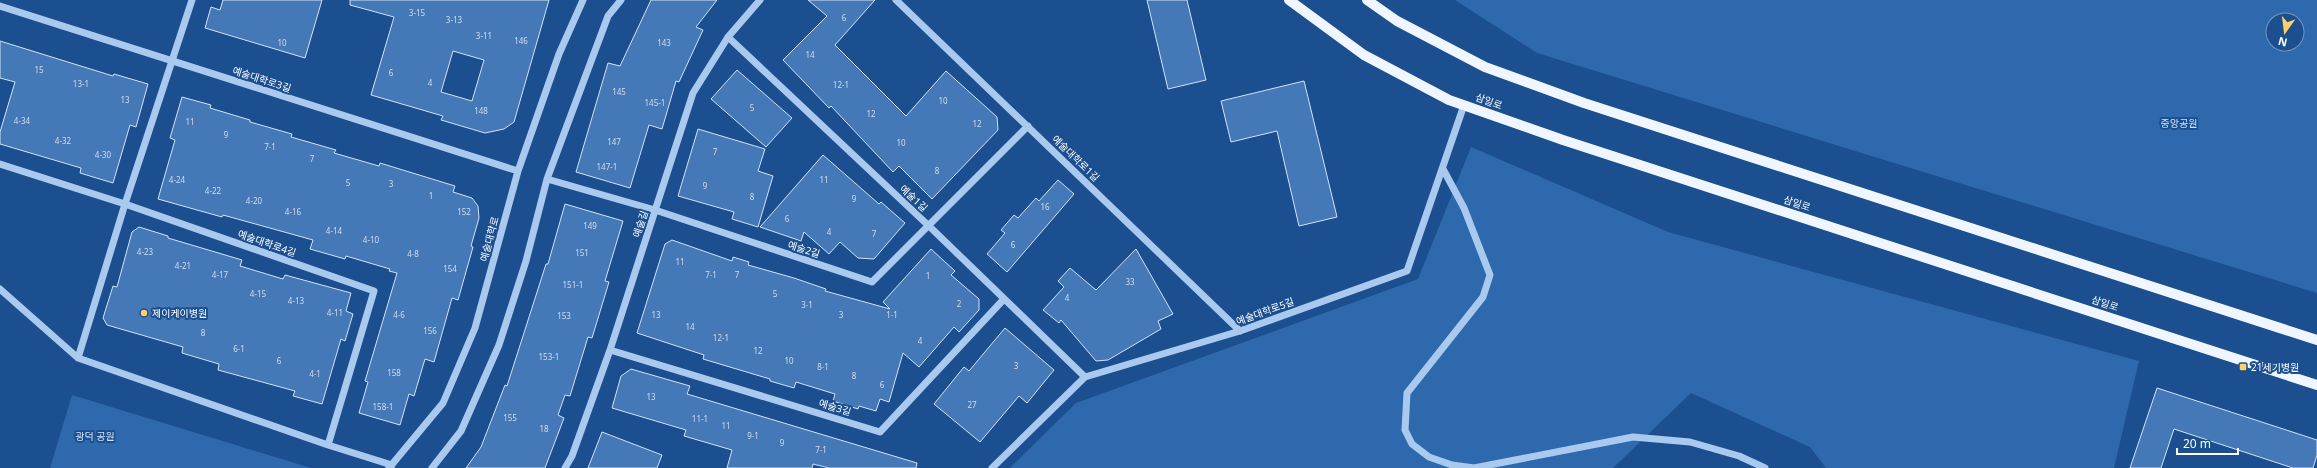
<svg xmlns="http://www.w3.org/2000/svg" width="2317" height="468" viewBox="0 0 2317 468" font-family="'Noto Sans','Noto Sans KR',sans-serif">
<rect width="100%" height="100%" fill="#1b4f8f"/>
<path fill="#2e69ad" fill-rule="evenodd" d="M1455,0H2317V293L1537,53ZM2273,20H2297V44H2273Z
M1471,147L1668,232L2139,361L2114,468H1826L1810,447L1691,393L1613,468H1010L1076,403L1418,279Z
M72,395L311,468H50Z"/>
<path fill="#4478b7" stroke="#cfe3fa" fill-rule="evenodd" d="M223,0H322L305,58L205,28L211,7L220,10Z
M350,0H549L514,122L504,129L485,133L441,120L443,116L371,95L394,17L350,5ZM453,51L484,60L472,101L441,92Z
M651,0H717L696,27L703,30L679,82L676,81L662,129L649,125L630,188L576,172L608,63L620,66Z
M808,0H875L835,45L906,116L946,71L997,117L998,130L932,199L899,166L893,172L831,106L829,108L783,60L827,16Z
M1147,0H1187L1206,80L1168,89Z
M0,41L113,76L114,74L148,84L136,127L130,125L113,183L80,173L81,168L0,144V132L15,82L0,78Z
M737,70L792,118L766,147L711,99Z
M1304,81L1337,217L1299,226L1277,131L1231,142L1221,101Z
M182,97L211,105L210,108L250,120V122L292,134L291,137L336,150L334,153L379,166L380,163L455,186L453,192L472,198L478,206L479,218L471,246L473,247L458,300L452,298L434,362L425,359L414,396L409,394L400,425L359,413L368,382L365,381L397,273L389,271L390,269L346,256L345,259L310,249L313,240L223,215L222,217L158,199L175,140L170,138Z
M698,129L765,149L758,171L773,176L758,227L732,219L734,212L678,196Z
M823,155L879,204L881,202L905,223L874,259L858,258L840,242L829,254L804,232L801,241L760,227Z
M1058,180L1074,194L1007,272L987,254L1005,233L1001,230L1014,215L1018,218L1036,198L1039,201Z
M565,204L623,221L605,281L609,282L592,338L588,337L570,396L565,395L558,415L564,418L545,468H466L481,447L505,385L507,386L546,264H548Z
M139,227L168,236V238L242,260L240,266L283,279L285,275L351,293L346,311L353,314L345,341L341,339L322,404L293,396L295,391L218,370L219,364L182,353L183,347L107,325L103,318L113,286L117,287L132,232Z
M672,240L732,261L733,257L749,262L748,265L794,278L826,289L825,291L890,309L883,302L931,249L955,271L951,275L979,299V310L959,332L954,327L919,367L903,353L889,402L880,399L876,411L859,406L858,409L833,401L835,394L796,382L794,388L770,381V379L703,359L704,355L637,333L665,244Z
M1136,249L1173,314L1158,321L1161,329L1108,360L1096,361L1061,320L1059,323L1043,310L1064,287L1058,281L1070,268L1096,290Z
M1005,328L1054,370L1027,403L1019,396L980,442L934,404L964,367L969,371Z
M631,369L690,386L687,394L917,463L916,468H829L813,464L812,468H727L732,450L684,436L686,430L612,408L621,376Z
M2157,388L2317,440V455L2313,468H2293L2174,429L2161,468H2130Z
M602,432L662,455L657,468H588Z"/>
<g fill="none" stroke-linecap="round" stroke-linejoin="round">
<path stroke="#a9c9ee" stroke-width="7" d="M896,0L1240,331
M0,6L518,171
M728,37L930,227L1085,377
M0,164L125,204L374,291L328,445
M1443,169L1464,208L1490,275L1483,297L1407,393L1405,430L1412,444L1429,457L1452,465L1474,468L1633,437L1690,442L1739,456L1765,468
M547,179L655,210L872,282L1028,126
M0,289L78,358L328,445L392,465
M610,350L880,432L1004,299
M78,358L125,204L192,0
M389,468L443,403L475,328L518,171L559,54L583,0
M432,468L461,431L499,345L526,261L547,179L608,16L621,0
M565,468L572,456L610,350L693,93L728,37L760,0
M992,468L1085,377L1240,331L1407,271L1464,105"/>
<path stroke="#f0f6ff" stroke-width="10" d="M1289,0L1364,55L1449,100L1563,140L2317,385
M1367,0L1397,21L1485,67L1584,103L2317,340"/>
</g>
<g fill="#ffd166" stroke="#1b4f8f" stroke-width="1.5">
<circle cx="144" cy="313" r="4"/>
<rect x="2239" y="363" width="8" height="8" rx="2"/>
</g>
<g text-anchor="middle" stroke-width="4" stroke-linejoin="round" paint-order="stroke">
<g font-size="8" fill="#d0dded">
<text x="417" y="16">3-15</text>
<text x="844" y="21">6</text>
<text x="454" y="23">3-13</text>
<text x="484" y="39">3-11</text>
<text x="521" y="44">146</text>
<text x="282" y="46">10</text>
<text x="664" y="46">143</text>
<text x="810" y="58">14</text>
<text x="39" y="73">15</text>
<text x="391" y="76">6</text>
<text x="430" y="86">4</text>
<text x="81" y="87">13-1</text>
<text x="841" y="88">12-1</text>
<text x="619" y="95">145</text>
<text x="125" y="103">13</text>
<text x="943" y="104">10</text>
<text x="655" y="106">145-1</text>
<text x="752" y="111">5</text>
<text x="481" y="114">148</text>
<text x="871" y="117">12</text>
<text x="22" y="124">4-34</text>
<text x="190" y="125">11</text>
<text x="977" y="127">12</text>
<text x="226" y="138">9</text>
<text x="63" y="144">4-32</text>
<text x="614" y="145">147</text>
<text x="901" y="146">10</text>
<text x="270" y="150">7-1</text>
<text x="715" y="155">7</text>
<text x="103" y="158">4-30</text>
<text x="312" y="162">7</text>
<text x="607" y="170">147-1</text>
<text x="937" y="174">8</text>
<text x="177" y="183">4-24</text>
<text x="824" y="183">11</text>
<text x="348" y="186">5</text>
<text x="391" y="187">3</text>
<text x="705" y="189">9</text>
<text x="213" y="194">4-22</text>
<text x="431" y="199">1</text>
<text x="752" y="200">8</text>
<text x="854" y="202">9</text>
<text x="254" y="204">4-20</text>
<text x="1045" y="210">16</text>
<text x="293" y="215">4-16</text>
<text x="464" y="215">152</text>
<text x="787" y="222">6</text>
<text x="590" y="229">149</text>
<text x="334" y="234">4-14</text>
<text x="829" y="235">4</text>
<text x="874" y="237">7</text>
<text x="371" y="243">4-10</text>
<text x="1013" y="248">6</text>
<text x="145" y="255">4-23</text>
<text x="582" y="256">151</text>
<text x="413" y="257">4-8</text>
<text x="680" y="265">11</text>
<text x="183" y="269">4-21</text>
<text x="450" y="272">154</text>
<text x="220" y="278">4-17</text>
<text x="711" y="278">7-1</text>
<text x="737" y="278">7</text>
<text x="928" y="279">1</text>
<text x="1130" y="285">33</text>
<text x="573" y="288">151-1</text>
<text x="258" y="297">4-15</text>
<text x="775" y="297">5</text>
<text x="1067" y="301">4</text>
<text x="296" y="304">4-13</text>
<text x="959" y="307">2</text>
<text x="807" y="308">3-1</text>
<text x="335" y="316">4-11</text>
<text x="399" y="318">4-6</text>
<text x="656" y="318">13</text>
<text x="841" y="318">3</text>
<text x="892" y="318">1-1</text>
<text x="564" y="319">153</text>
<text x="690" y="330">14</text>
<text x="430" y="334">156</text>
<text x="203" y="336">8</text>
<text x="721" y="341">12-1</text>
<text x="920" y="344">4</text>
<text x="239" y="352">6-1</text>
<text x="758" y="354">12</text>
<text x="549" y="360">153-1</text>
<text x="279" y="364">6</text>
<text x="789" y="364">10</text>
<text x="1016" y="369">3</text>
<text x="823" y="370">8-1</text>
<text x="394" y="376">158</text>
<text x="315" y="377">4-1</text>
<text x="854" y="379">8</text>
<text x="882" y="388">6</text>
<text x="651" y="400">13</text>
<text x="972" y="408">27</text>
<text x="383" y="410">158-1</text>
<text x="510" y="421">155</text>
<text x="700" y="422">11-1</text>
<text x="726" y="429">11</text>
<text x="544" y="432">18</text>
<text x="753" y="439">9-1</text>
<text x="782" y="446">9</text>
<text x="821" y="453">7-1</text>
</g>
<g font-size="10" fill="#fff" stroke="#1b4f8f">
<text transform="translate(262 79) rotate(18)" y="4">예술대학로3길</text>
<text transform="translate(1489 101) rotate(20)" y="4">삼일로</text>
<text transform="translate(1076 158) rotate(44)" y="4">예술대학로1길</text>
<text transform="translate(914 198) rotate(43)" y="4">예술1길</text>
<text transform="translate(1797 203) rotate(18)" y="4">삼일로</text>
<text transform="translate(640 224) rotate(-72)" y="4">예술길</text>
<text transform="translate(489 239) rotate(-75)" y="4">예술대학로</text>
<text transform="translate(267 243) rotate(19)" y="4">예술대학로4길</text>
<text transform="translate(804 249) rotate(18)" y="4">예술2길</text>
<text transform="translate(2105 303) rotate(18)" y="4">삼일로</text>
<text transform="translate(1265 311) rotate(-20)" y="4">예술대학로5길</text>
<text transform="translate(835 407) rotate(17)" y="4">예술3길</text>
</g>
<g font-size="10" fill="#cfe3fa" stroke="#1b4f8f">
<text x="2179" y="127">중앙공원</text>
<text x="95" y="440">광덕 공원</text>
</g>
<g font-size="10" fill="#fff" stroke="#1b4f8f" text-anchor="start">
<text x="152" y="317">제이케이병원</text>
<text x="2251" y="371">21세기병원</text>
</g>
</g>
<g transform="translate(2285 32) rotate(194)"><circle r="19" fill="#1b4f8f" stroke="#7695bc"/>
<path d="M0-3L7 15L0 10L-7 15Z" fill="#ffd166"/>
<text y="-6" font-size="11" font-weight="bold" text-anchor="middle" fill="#ffffff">N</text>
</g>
<path d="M2177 448v6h61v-6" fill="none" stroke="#ffffff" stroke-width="2"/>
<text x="2183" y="448" font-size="12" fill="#ffffff" stroke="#1b4f8f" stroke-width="3" paint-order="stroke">20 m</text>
</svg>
